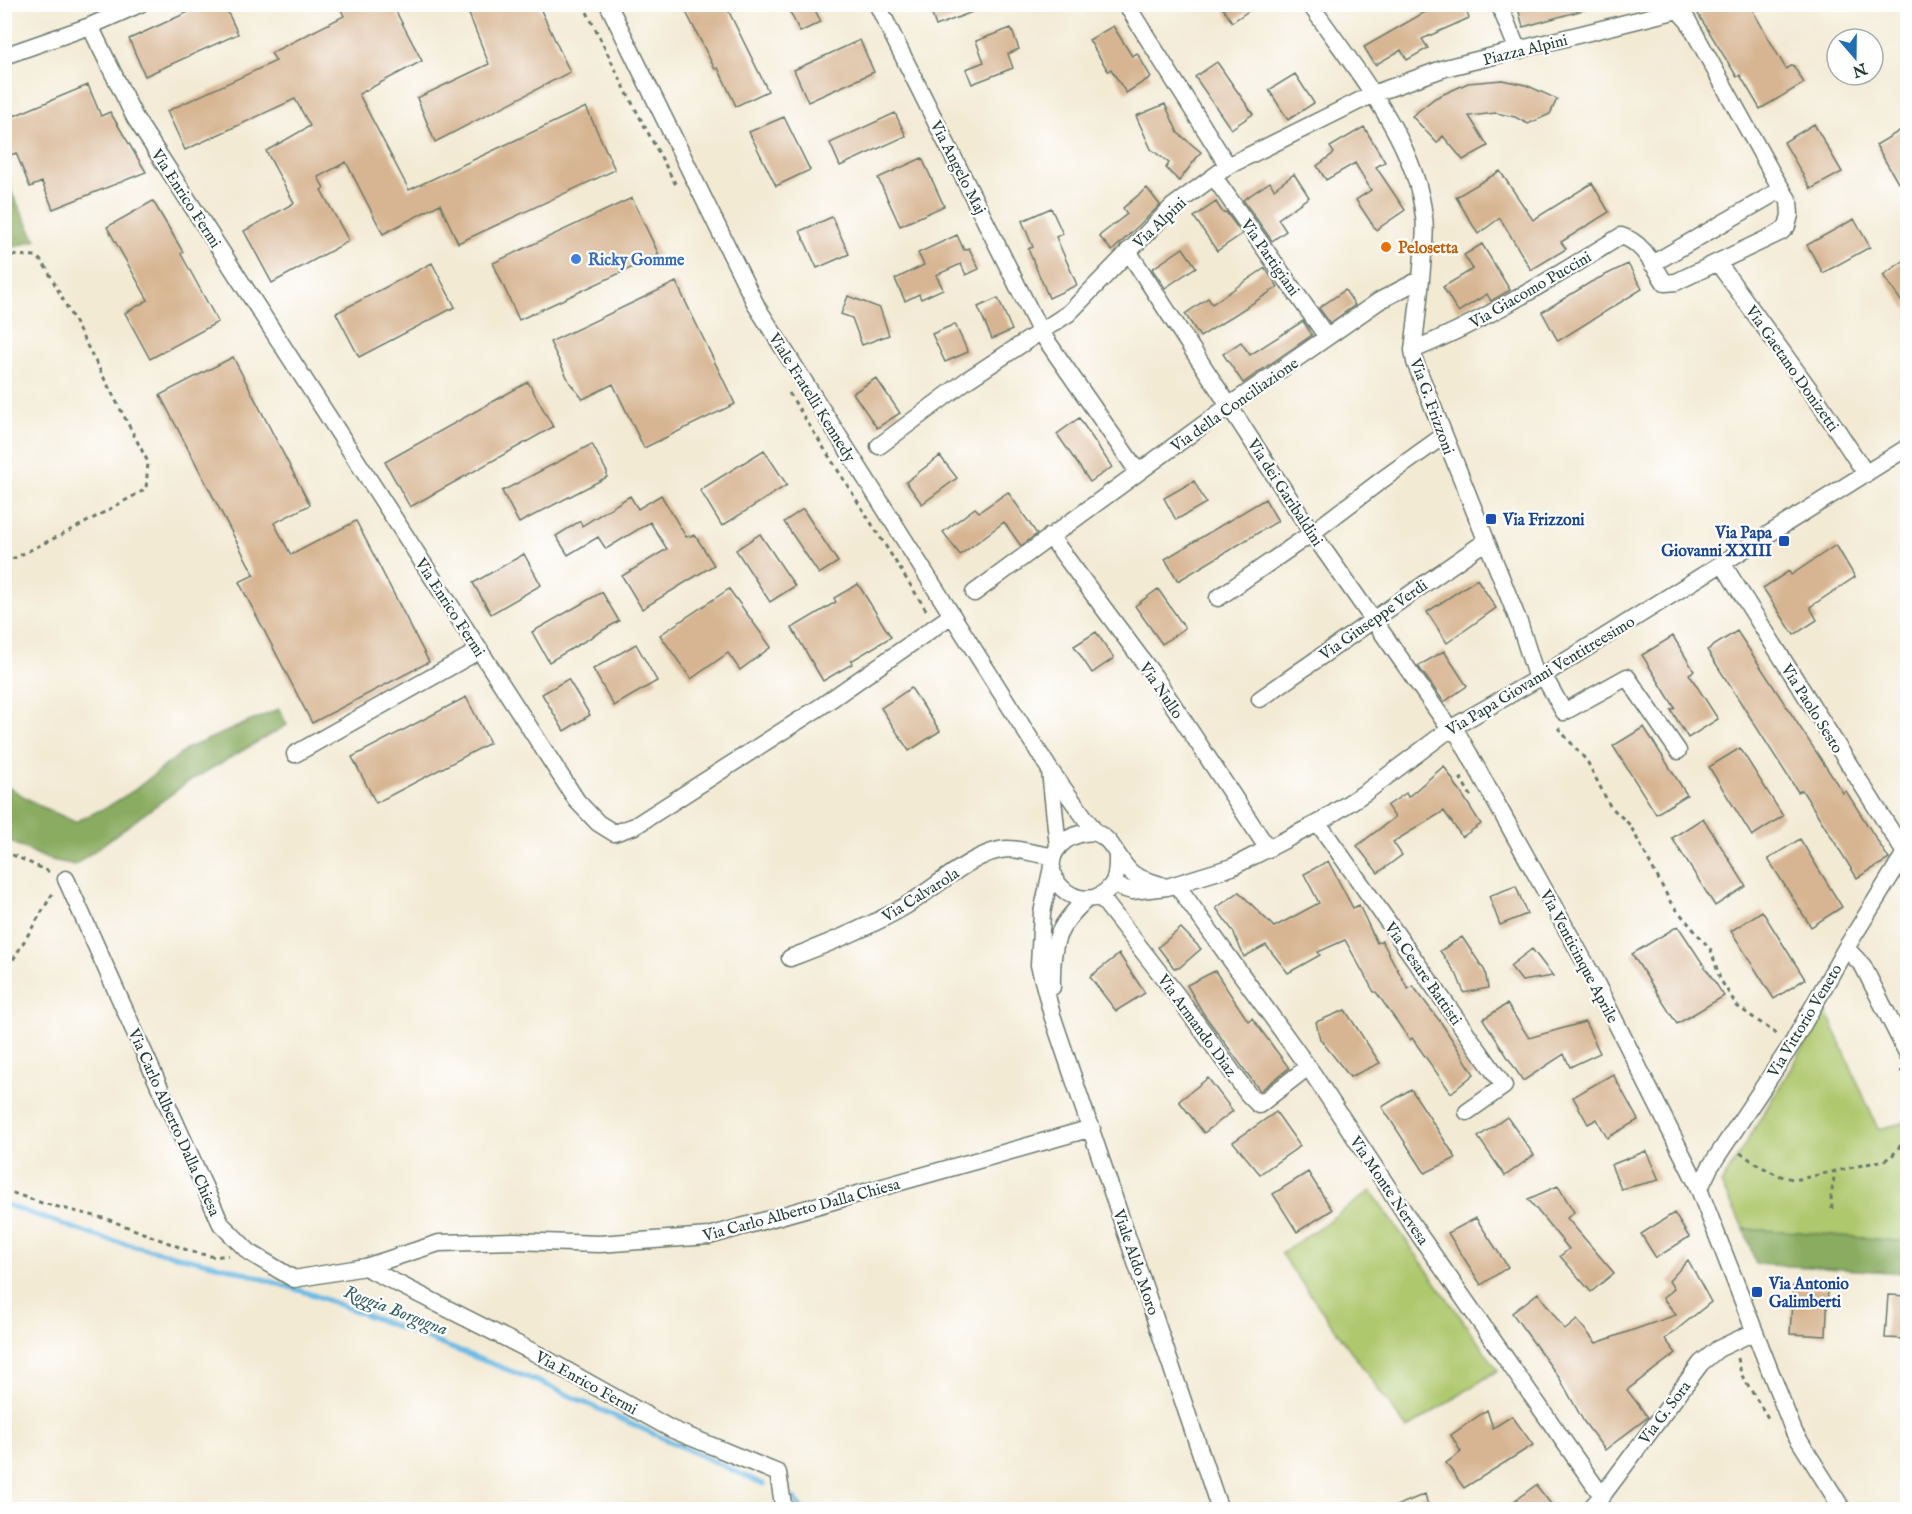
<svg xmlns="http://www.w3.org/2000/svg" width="1912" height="1514" viewBox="0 0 1912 1514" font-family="'IM FELL English',serif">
<rect width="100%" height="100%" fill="#fff"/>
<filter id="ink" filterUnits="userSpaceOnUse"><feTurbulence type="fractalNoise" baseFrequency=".0167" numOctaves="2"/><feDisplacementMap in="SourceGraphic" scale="12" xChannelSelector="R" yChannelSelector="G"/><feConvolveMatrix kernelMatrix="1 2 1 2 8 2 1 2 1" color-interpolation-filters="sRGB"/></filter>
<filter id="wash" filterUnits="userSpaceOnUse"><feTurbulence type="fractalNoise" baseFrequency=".008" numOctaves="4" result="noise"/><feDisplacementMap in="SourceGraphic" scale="24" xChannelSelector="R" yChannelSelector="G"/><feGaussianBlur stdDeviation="1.35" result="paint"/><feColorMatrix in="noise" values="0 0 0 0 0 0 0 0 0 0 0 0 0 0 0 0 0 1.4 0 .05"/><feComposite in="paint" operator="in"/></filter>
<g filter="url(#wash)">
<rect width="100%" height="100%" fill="#f3ead4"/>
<path fill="#aec86d" stroke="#668250" stroke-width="1.5" d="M1826,1010L1878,1129L1907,1122V1242L1798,1232L1744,1229L1721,1184Z
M1371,1191L1498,1370L1407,1429L1281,1254Z"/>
<path fill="#8aac60" stroke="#54744a" stroke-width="1.5" d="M5,180L36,240L5,250H4Z
M279,709L287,725L188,782L75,865L47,859L5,839V785L38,805L75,822L109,806L133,791L188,748Z
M1744,1229L1798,1232L1907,1242V1273L1756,1264Z"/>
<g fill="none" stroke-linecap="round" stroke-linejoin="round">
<path stroke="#69b9e4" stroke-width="5" d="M4,1204L105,1239L229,1268L314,1295L542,1383L763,1484
M795,1498L802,1510"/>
</g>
<g id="blocks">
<path fill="#d7b592" d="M206,4H224L238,34L145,76L129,39Z
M338,4H392L422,61L359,94L409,190L586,107L615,170L458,243L440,204L383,234L346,162L318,177L324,188L321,190L349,241L272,283L244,231L294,203L266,151L310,126L295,99L185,150L167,111L276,61L271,53L344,16Z
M465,4H538L570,72L435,142L417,98L489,64Z
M682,4H725L768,91L736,106L718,68L715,69Z
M786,4H812L821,22L800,32Z
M928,4H988V6L936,26Z
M1220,4H1259L1232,22Z
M1424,4H1463L1469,18L1422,39L1428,48L1407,60L1401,50L1375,65L1364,47L1427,11Z
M1517,4H1587V9L1523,27Z
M1712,4H1749L1786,69L1793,65L1804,83L1760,109L1740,75L1737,77L1698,14Z
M1113,26L1132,56L1137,53L1151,77L1126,93L1111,69L1108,71L1089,40Z
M1011,28L1019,49L1008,54L1013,68L972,84L966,69L984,62L976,41Z
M860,40L874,72L808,102L794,70Z
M1217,62L1253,114L1231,129L1195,77Z
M1295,74L1314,103L1288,120L1269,90Z
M1502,80L1526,85L1557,99L1550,114L1528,124L1515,117L1496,113L1469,116L1488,146L1463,160L1443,136L1437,143L1412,116L1435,98L1468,83Z
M88,85L101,116L110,112L146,172L53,209L42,182L30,187L16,153L11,155L4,139V120Z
M1165,104L1178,133L1201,152L1179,181L1166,168L1169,163L1151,149L1136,116Z
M895,113L906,136L840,166L830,143Z
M784,117L810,170L776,186L749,132Z
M1814,124L1842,172L1811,189L1784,142Z
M1364,127L1385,162L1376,167L1405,210L1376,230L1356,200L1371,190L1355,163L1326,180L1317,166L1334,153L1330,147Z
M1901,130L1908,140V177L1898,183L1876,145Z
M922,158L944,206L900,226L878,178Z
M1500,171L1533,220L1592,183L1609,212L1561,242L1566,249L1531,270L1500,218L1478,234L1456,197Z
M1294,174L1309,197L1278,219L1286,231L1272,241L1243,200L1270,182L1274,189Z
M1147,188L1160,205L1112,251L1099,236L1127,214L1123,208Z
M632,198L659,255L519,320L493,263Z
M153,201L183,252L181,254L218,322L150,359L125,313L148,300L107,227Z
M1216,202L1223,213L1226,212L1242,234L1217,251L1194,217Z
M1051,208L1063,234L1056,237L1077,285L1049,298L1028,249L1033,247L1022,221Z
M832,217L849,254L817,268L800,231Z
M1854,219L1870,247L1823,273L1807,245Z
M957,235L964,250L969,248L979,269L966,275L961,264L936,275L943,289L921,299L919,294L905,301L895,279L924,265L918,253Z
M1482,244L1510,290L1491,301L1487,294L1458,312L1443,287L1473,269L1464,255Z
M1183,248L1196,267L1165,288L1152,269Z
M1908,258V311L1883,275Z
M432,263L455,307L359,357L336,313Z
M1628,264L1642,289L1558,341L1542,312L1591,282Z
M1265,268L1278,287L1200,337L1185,314L1208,298L1212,304Z
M676,282L735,404L644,448L613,384L583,399L570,383L550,342Z
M1345,290L1355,305L1330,323L1319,308Z
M848,296L880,308L889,335L862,345L852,318L841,314Z
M998,298L1012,330L992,339L978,307Z
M1303,321L1312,335L1243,383L1223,354L1241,342L1250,355Z
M955,324L968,352L945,362L932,334Z
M233,357L310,505L274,523L291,555L356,521L429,662L312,723L239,582L254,575L160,395Z
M876,378L900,413L877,428L853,393Z
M528,382L553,427L410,507L385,462Z
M1079,418L1112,467L1090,482L1057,434Z
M592,444L607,472V477L519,523L502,491Z
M764,450L787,485L722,526L700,490Z
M940,456L957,478L922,504L906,482Z
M1194,481L1206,503L1176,520L1164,498Z
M1008,492L1037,534L1021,546L1004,522L960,555L943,532L975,508L979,512Z
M661,495L686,537L695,535L714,565L642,609L622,576L667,549L650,522L606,549L598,537L568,555L556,536L580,521L582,526L630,496L638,509Z
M1265,499L1278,521L1178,581L1165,559Z
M803,509L838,562L819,574L784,522Z
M760,534L795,586L770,602L736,550Z
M1836,545L1855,577L1810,607L1817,620L1794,635L1763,588L1789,571L1791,575Z
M524,554L541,585L491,614L473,583Z
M1477,579L1496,608L1447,643L1427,612Z
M858,584L891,637L851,661L852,664L823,681L792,628L836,602L834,598Z
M729,589L771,647L740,670L728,653L691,679L660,635Z
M1158,589L1185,628L1162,644L1135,606Z
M602,592L619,621L549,662L532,632Z
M1737,631L1843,793L1846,791L1889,859L1857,878L1802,790L1798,792L1707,650Z
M1096,632L1114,658L1092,673L1074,646Z
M1673,636L1694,671L1689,674L1718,719L1688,738L1671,710L1675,708L1642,655Z
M636,644L657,681L614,706L593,669Z
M1444,651L1467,686L1444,702L1418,666Z
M568,679L590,715L564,731L542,694Z
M911,688L940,731L909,751L881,708Z
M466,697L490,743L376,803L352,757Z
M1644,727L1687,795L1656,814L1613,746Z
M1740,748L1783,816L1752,836L1709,767Z
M1444,766L1481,824L1462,837L1444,811L1393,842L1402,855L1378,873L1357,846L1395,817L1387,806L1406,793L1408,797Z
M1703,818L1746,886L1715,906L1672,838Z
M1800,839L1842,907L1811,927L1768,859Z
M1328,861L1353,908L1359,905L1377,943L1382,941L1408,989L1413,986L1442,1024L1474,1074L1451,1093L1412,1038L1410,1040L1376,992H1374L1345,940L1318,952L1320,955L1288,973L1266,945L1244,957L1233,931L1216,908L1239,892L1274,927L1319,903L1304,874Z
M1516,886L1527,914L1500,925L1489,896Z
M1762,911L1805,979L1774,999L1731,931Z
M1678,926L1724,996L1677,1024L1632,954Z
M1181,928L1201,949L1179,968H1174L1158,947Z
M1462,937L1485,971L1488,988L1464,993L1457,975L1440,951Z
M1532,949L1553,976L1522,981L1510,966Z
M1119,954L1145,993L1116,1011L1090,977Z
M1215,971L1248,1021L1252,1018L1289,1068L1260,1091L1203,1013L1187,985Z
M1507,1004L1529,1038L1585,1022L1600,1053L1570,1067L1564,1054L1523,1081L1483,1019Z
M1345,1010L1380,1063L1350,1077L1320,1039L1316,1022Z
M1613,1074L1638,1120L1607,1138L1597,1119L1588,1124L1573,1097Z
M1208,1078L1233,1111L1204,1133L1179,1101Z
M1411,1089L1456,1158L1425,1173L1382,1107Z
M1276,1112L1300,1146L1260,1174L1233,1142Z
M1507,1117L1534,1155L1505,1176L1478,1137Z
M1646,1151L1659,1180L1621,1189L1611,1165Z
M1308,1172L1332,1210L1297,1232L1273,1194Z
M1558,1186L1574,1212L1567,1218L1614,1273L1591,1292L1560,1256L1569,1249L1528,1199Z
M1674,1213L1689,1237L1656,1258L1641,1234Z
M1476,1218L1508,1267L1481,1285L1448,1233Z
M1688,1260L1711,1302L1665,1339L1676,1353L1627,1390L1648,1417L1605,1450L1584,1422L1560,1379L1512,1313L1538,1293L1565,1330L1577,1320L1596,1343L1676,1315L1663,1298L1674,1289L1669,1281Z
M1793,1286L1828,1288L1826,1336L1790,1334Z
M1888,1295L1908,1296V1339L1885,1338Z
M1487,1410L1493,1428L1512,1416L1533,1445L1464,1488L1446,1463L1461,1452L1451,1435Z
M1536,1485L1555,1509H1503Z
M1425,1494L1429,1509H1389Z"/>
</g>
</g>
<g filter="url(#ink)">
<use href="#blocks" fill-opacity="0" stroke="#697a6c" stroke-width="1.5"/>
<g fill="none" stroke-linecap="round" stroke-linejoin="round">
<g stroke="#697a6c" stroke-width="19">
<path id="minor" d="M608,4L757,307L1050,770L1096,833
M877,4L1040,331L1138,472
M1126,4L1228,166
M1310,4C1353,67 1416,139 1424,217C1426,229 1424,242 1423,254C1421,286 1417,318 1413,350L1415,362L1520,625L1537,679
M1499,4L1518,51
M90,26L135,118L577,801L598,823L614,833L635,826L820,707L952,615
M4,56L90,26L140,4
M1214,177L1327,337
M1128,251L1312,533L1450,729L1459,736L1593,977L1697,1184L1794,1432L1843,1510
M1718,263L1820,404L1866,474
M1652,264L1782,189
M1413,350C1487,320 1554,277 1621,236C1643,242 1653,265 1665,283L1676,282L1781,232L1787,226L1790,215L1789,201L1773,175L1688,21L1678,10
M879,446L967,380L1069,313L1172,207L1228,166L1373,94L1445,68L1678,10L1686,4
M1050,536L1154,676L1268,849
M1722,563L1905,853
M974,593L1230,405L1379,301L1421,279
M1218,598L1312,533L1379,482L1443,436
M1543,675L1564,712L1627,677L1678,751
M1260,699L1486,541
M295,754L480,650
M1050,771L1058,847
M1318,823L1504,1086L1467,1112
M1117,855C1117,864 1118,878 1111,886C1082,923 1026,871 1065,841C1073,835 1086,831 1096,833C1113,838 1119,864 1133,874C1141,880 1154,882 1163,886
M1052,867L1042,913L1039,965L1052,1015L1220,1510
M66,879L221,1224L249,1252L294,1279L365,1267L439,1243L514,1241L599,1244L709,1236L1092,1128
M1176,884L1313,1074L1420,1236L1602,1496
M1112,885L1132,891L1167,887L1232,867L1318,823L1366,792L1450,729L1537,679L1908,447
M1100,896L1176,994L1248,1094L1259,1105L1308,1067
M1846,948L1863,966L1908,1055
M790,958C830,943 870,927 907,905C934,889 975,850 1008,849C1021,849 1039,855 1053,856
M1052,987C1051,946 1055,927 1087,899
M1699,1190L1710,1167L1792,1044L1846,948L1908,848
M365,1267L539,1355L671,1429L778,1473L784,1510
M1589,1510L1602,1496L1701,1363L1718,1349L1754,1332"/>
</g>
<path stroke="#697a6c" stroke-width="3" stroke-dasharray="4.5 4.5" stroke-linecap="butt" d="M583,4L629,97L677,187
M1701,10L1710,4
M4,255L37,256L47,269L148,462L146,489L81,525L4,563
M789,393L928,613
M1558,728L1587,761L1610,806L1630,825L1671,903L1711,950L1720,979L1737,1006L1778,1035
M1463,778L1461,779L1471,796
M4,851L52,873
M4,975L53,893
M1901,1070L1908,1082
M1740,1153C1758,1164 1778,1180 1800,1179L1885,1160L1892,1156L1908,1136
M4,1190L42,1203L107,1219L192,1252L215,1257L228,1255
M1832,1209L1831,1197L1835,1171
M1738,1358L1741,1374L1770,1421"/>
<use href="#minor" stroke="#fff" stroke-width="16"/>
</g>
</g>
<circle fill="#e8710a" stroke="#fff" stroke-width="2" cx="1386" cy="247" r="6"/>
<circle fill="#3f7fe0" stroke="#fff" stroke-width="2" cx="576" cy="259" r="6"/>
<g fill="#1a4fb4" stroke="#fff" stroke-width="2">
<rect x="1485" y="513" width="12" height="12" rx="3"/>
<rect x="1778" y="535" width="12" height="12" rx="3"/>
<rect x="1751" y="1286" width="12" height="12" rx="3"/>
</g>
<g text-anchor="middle" stroke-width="4.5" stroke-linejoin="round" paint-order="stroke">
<g font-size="16" fill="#1f3d34" stroke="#fff">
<text transform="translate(1525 49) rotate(-14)" y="6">Piazza Alpini</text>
<text transform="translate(959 167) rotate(63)" y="6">Via Angelo Maj</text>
<text transform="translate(187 198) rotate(57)" y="6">Via Enrico Fermi</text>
<text transform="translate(1159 222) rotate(-43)" y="6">Via Alpini</text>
<text transform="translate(1271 257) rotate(55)" y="6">Via Partigiani</text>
<text transform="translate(1530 289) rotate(-30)" y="6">Via Giacomo Puccini</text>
<text transform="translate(1793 368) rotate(55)" y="6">Via Gaetano Donizetti</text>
<text transform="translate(813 397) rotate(58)" y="6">Viale Fratelli Kennedy</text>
<text transform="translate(1234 404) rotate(-35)" y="6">Via della Conciliazione</text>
<text transform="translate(1433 406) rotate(70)" y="6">Via G. Frizzoni</text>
<text transform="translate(1286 492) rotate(57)" y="6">Via dei Garibaldini</text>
<text transform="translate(451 607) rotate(57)" y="6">Via Enrico Fermi</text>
<text transform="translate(1373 619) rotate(-35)" y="6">Via Giuseppe Verdi</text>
<text transform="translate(1540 675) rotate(-31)" y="6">Via Papa Giovanni Ventitreesimo</text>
<text transform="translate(1162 690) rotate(56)" y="6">Via Nullo</text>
<text transform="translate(1813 708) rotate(58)" y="6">Via Paolo Sesto</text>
<text transform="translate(920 894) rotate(-32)" y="6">Via Calvarola</text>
<text transform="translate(1580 956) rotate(62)" y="6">Via Venticinque Aprile</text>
<text transform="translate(1424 973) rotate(55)" y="6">Via Cesare Battisti</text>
<text transform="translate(1804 1020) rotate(-59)" y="6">Via Vittorio Veneto</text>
<text transform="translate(1198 1025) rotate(54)" y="6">Via Armando Diaz</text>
<text transform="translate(175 1122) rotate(66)" y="6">Via Carlo Alberto Dalla Chiesa</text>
<text transform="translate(1390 1190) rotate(56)" y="6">Via Monte Nervesa</text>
<text transform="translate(801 1209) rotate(-15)" y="6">Via Carlo Alberto Dalla Chiesa</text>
<text transform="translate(1137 1262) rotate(71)" y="6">Viale Aldo Moro</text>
<text transform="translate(587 1382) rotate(29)" y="6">Via Enrico Fermi</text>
<text transform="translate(1664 1412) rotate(-53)" y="6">Via G. Sora</text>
</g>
<g font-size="16" font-weight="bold" fill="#c56008" stroke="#fff" text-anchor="start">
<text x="1398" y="253">Pelosetta</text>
</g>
<g font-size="16" font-weight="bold" fill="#366cbe" stroke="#fff" text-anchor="start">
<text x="588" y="265">Ricky Gomme</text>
</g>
<g font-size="16" font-weight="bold" fill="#164399" stroke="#fff" text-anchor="start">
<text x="1503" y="525">Via Frizzoni</text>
<text x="1772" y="538" text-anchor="end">Via Papa<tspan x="1772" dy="18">Giovanni XXIII</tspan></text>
<text x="1769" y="1289">Via Antonio<tspan x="1769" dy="18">Galimberti</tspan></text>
</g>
<g font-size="18" font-style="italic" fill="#356269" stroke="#fff">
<text transform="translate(396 1310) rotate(21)" y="6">Roggia Borgogna</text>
</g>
</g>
<rect width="1912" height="1514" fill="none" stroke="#fff" stroke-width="24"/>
<g transform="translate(1855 57) rotate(160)"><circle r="28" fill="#ffffff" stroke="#a5b1ae" stroke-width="1.5"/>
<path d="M0-4.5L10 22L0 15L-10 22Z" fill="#1f6fb2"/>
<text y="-9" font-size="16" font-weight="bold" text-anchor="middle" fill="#1f3d34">N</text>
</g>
</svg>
